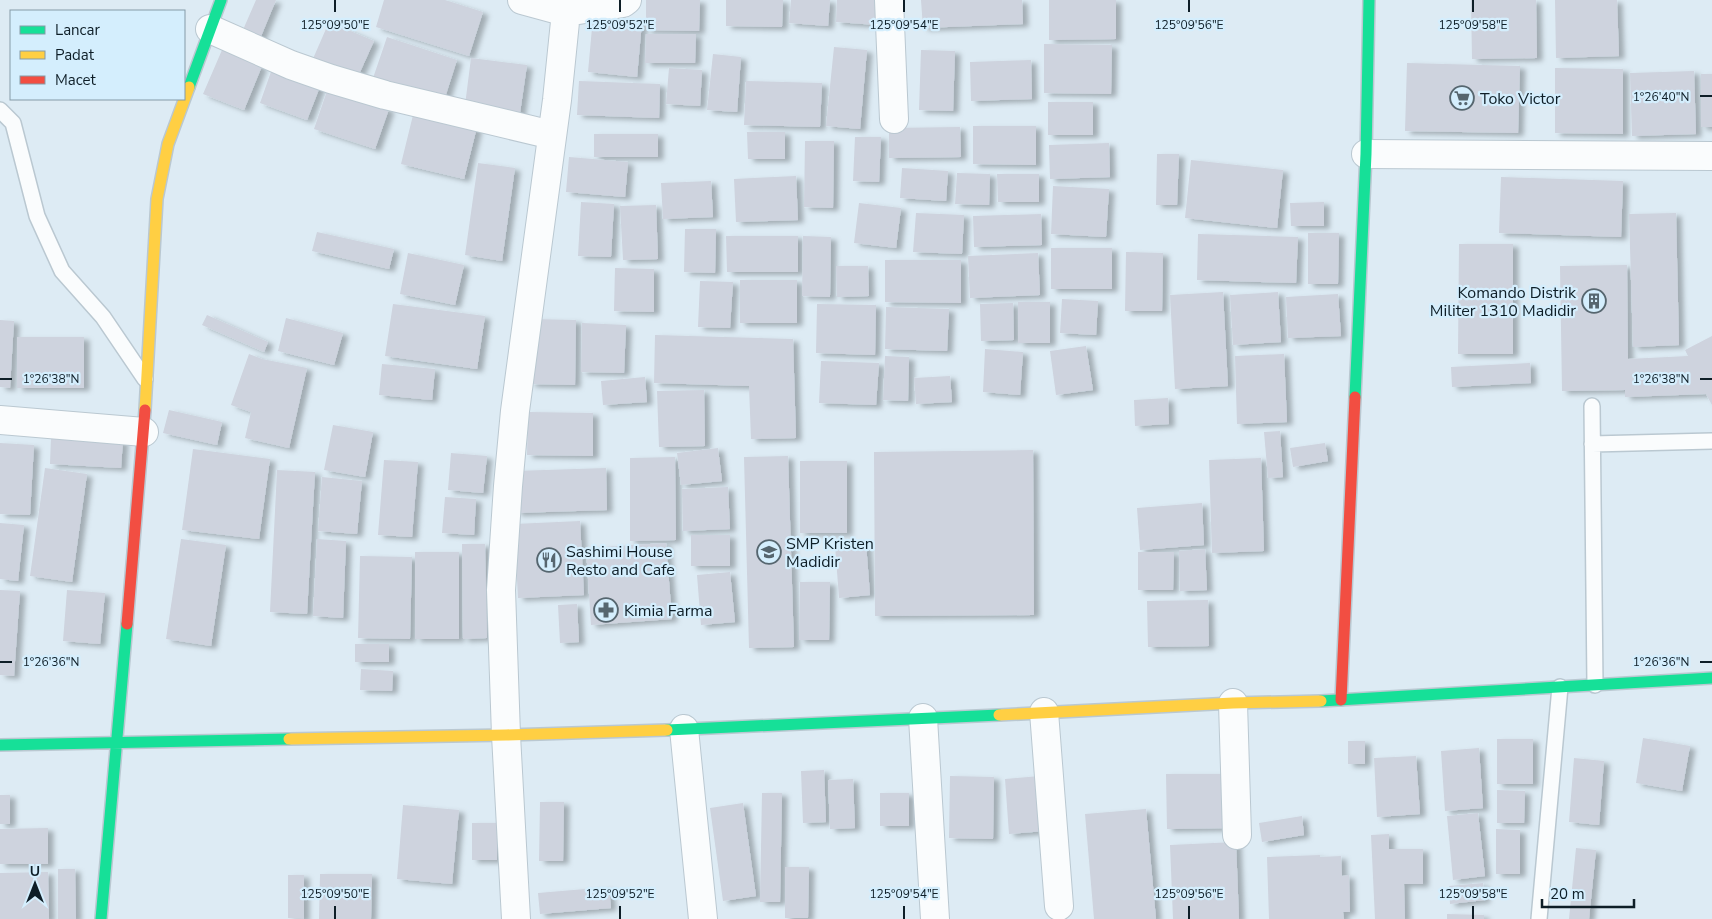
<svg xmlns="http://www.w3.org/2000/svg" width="1712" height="919" viewBox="0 0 1712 919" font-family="'Nunito Sans',sans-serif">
<defs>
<filter id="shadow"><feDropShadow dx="5.5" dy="3" stdDeviation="2.5" flood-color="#0004"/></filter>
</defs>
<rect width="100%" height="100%" fill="#ddebf4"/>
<path fill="#ced3de" filter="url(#shadow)" d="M256,0H276L257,46L239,39Z
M384,0H445L483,12L469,56L376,27Z
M646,0H700L699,31L646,30Z
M726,0H783L782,27L726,26Z
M791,0H830L828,26L789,23Z
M837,0H879L877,25L836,22Z
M921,0H1022L1023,24L923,28Z
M1049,0H1116V39L1049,40Z
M1471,0H1536L1537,58L1472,59Z
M1555,0H1617L1619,56L1556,58Z
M593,17L642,22L637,77L588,72Z
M329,22L374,41L356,81L312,61Z
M646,34H696L695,63H645Z
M387,37L457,60L442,107L371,84Z
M1044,44L1112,45L1111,94L1044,93Z
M834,47L867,50L860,129L826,126Z
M222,50L262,66L244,110L203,94Z
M921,50L955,51L953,111L919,110Z
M713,54L741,57L737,112L707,110Z
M471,58L527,65L519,120L464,113Z
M1031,60L1032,99L971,101L970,62Z
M1407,63L1520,66L1518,133L1405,131Z
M273,66L321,84L307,120L260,103Z
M669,68L702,70L700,106L666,104Z
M1555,68L1623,69V134L1555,133Z
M1694,71L1696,134L1632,136L1630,73Z
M1701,74H1712V127H1701Z
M579,81L660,84L659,118L577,115Z
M746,81L822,83L820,127L744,125Z
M328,88L389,109L375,149L314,129Z
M1048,102H1093V135H1048Z
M414,111L477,127L464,179L401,164Z
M973,126H1036V165L973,164Z
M960,127L961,157L889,158V128Z
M747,132H785V159H748Z
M594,134H658V157H594Z
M855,137H881L879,182L853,181Z
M805,141H834L833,208L804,207Z
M1109,143L1110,177L1050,179L1049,145Z
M1157,154H1179L1177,205H1156Z
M569,157L628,162L625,197L566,192Z
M1191,160L1283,170L1277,228L1185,218Z
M478,163L515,168L502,261L465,255Z
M902,168L948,171L946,201L900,198Z
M957,173L990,174L989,205L955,204Z
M997,174H1039V202H998Z
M796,176L798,220L736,222L734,179Z
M1501,177L1623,181L1621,237L1499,233Z
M711,181L713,217L663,219L661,183Z
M1053,186L1109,189L1106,237L1051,234Z
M581,202L614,204L611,257L578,256Z
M1324,202V226H1291L1290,203Z
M859,203L901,208L896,248L854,243Z
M656,205L658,259L623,260L620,206Z
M916,213L964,215L962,254L913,252Z
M1676,213L1679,345L1633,347L1629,214Z
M1041,214L1042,245L974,247L973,216Z
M685,229H716L715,273L684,272Z
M317,232L394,249L389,269L312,251Z
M1308,233H1339L1338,284H1308Z
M1198,234L1298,237L1296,283L1197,280Z
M726,236H798V272H727Z
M803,236L831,237L830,297L802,296Z
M1459,244H1513V354H1458Z
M1051,248H1112V289H1051Z
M1126,252L1163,253L1162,311H1125Z
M408,253L464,265L455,305L400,294Z
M1038,253L1040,295L970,298L968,256Z
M885,260H961V303L885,302Z
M1627,265L1628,359L1688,356L1685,350L1712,336V405L1706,394L1625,397V390L1562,391L1560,266Z
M836,266H868L869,296L837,297Z
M615,268L654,269V312L614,311Z
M740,280H797V323H740Z
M700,281L733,282L730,328L698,327Z
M1223,292L1228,386L1175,389L1170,295Z
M1278,292L1281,342L1233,345L1230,295Z
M1338,294L1341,336L1288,338L1286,297Z
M1062,299L1098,301L1096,335L1060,333Z
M1018,302H1050V343H1018Z
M1013,303L1014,340L981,341L980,304Z
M393,304L485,316L477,369L385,356Z
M817,304L876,305L875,355L816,353Z
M886,307L949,309L947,351L885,349Z
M207,315L268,342L264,352L202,325Z
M286,318L343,333L334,365L278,351Z
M531,319L576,320L575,385L530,384Z
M0,320L14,321L10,388L0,387Z
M582,323L626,325L624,373L581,372Z
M655,335L793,339L796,438L751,439L749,386L654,383Z
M17,337H84V388H17Z
M1086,346L1093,390L1056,395L1050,351Z
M985,349L1023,352L1020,395L983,392Z
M249,354L262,359L307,368L289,448L245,438L251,412L231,405Z
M1284,354L1287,422L1237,424L1235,356Z
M885,356L909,357L908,401L883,400Z
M821,361L879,363L876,405L819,403Z
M1530,363L1531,383L1452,387L1451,367Z
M382,364L435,369L432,400L379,395Z
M950,376L952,402L916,404L914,378Z
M645,377L647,402L603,405L601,381Z
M704,390L705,446L659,447L657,391Z
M1168,398L1169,424L1135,426L1134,400Z
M169,410L222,422L217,445L163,433Z
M528,412L593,413V456L527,455Z
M333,425L373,432L365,477L324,470Z
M1280,431L1283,477L1268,478L1264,432Z
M51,437L123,440L121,468L50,464Z
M0,443L34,445L30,515L0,514Z
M1325,443L1328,461L1293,467L1290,448Z
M718,448L722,481L681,485L677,453Z
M193,449L270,459L259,539L182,530Z
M1033,450L1034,615L875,616L874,452Z
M451,453L487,456L483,493L448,490Z
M788,456L794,647L749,648L744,457Z
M675,457L676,540L630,541V458Z
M1261,458L1264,551L1212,553L1209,460Z
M384,460L418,462L412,537L378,535Z
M800,461H847V533H800Z
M45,468L87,474L72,582L30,576Z
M606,468L607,510L516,513L515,471Z
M277,470L315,472L307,614L270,612Z
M322,477L362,481L357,534L318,531Z
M728,487L730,529L683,531L682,489Z
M445,497L476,499L474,535L442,533Z
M1202,503L1204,545L1140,550L1137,508Z
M580,521L584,595L518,598L514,524Z
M0,523L24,525L18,581L0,579Z
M691,535H730V566H691Z
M181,539L226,545L211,646L166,639Z
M317,539L346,541L343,618L313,616Z
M666,543L672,619L591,625L586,548Z
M866,543L870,595L839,598L835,545Z
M462,544H485L487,638L463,639Z
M1205,549L1207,590L1180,591L1179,551Z
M415,552H459V639H415Z
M1138,552H1174L1173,590H1138Z
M360,556L412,557L410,639L358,638Z
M730,572L735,622L701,625L697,575Z
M800,582H830L829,640H799Z
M0,590L20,591L14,676L0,675Z
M67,590L105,593L100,644L63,641Z
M1208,600L1209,646L1148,647L1147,601Z
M577,604L579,642L560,643L558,605Z
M355,644H389V662H355Z
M361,669L393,671L392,691L360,690Z
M1643,738L1690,746L1682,791L1636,783Z
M1497,739H1533V784H1497Z
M1348,741H1365V764H1348Z
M1479,748L1483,808L1445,811L1441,751Z
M1416,756L1420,814L1377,817L1374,758Z
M1574,758L1604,761L1599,825L1569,822Z
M824,770L826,822L803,823L801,771Z
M1166,774H1231V828L1167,829Z
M950,776L994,777L993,839L949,838Z
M1040,776L1045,831L1009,834L1005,779Z
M853,779L855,828L830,829L828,780Z
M1497,790L1525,791L1524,823H1497Z
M762,793H782L780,902H760Z
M880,793H909V826H880Z
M0,795H10V824H0Z
M540,802H564L563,861H539Z
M743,803L756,896L723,901L710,808Z
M403,805L459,810L452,884L397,879Z
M1146,809L1156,919H1094L1085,814Z
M1478,813L1485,876L1453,880L1447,816Z
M1302,816L1304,835L1262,842L1259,823Z
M472,823H497V860H472Z
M48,828V864H0V829Z
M1496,829L1520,830V874H1496Z
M1389,834V849H1423V884H1404L1405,919H1375L1371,835Z
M1236,842L1239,919H1173L1170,845Z
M1576,848L1596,850L1589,919H1569Z
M1320,855V857L1341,856L1342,876L1349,875L1350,912H1343L1344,919H1269L1267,857Z
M785,867H809L808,918H785Z
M58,869H75L76,919H58Z
M48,872L49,919H0V873Z
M320,874H372L371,919H319Z
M288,875H304V919L288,918Z
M1483,883L1485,900L1450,904L1449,886Z
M609,887L611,908L540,914L538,893Z
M1447,914L1484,915V919H1447Z"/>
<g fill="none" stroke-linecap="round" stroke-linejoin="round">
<g stroke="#bac8d1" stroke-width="18">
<path id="lane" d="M0,110L13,123L37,216L62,271L103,317L145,379
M1592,406L1595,685
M1592,444L1712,441
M1539,919L1560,687"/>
</g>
<g stroke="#bac8d1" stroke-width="30">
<path id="street" d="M522,0L566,12L623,3L627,0
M889,0L894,119
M210,29L291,65L331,79L385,95L552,135
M1366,154L1712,156
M0,420L144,432
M1233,703L1237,835
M1044,712L1059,906
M923,718L935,919
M684,729L703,919
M516,919L506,735L501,590L508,486L515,411L557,100L566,12"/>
</g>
<g stroke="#bac8d1" stroke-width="14">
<path id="fast" d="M189,87L221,0
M1355,397L1366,154L1369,0
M1321,701L1712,678
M667,730L999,715
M0,745L289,739
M101,919L127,624"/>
</g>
<g stroke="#bac8d1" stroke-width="14">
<path id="slow" d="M145,410L157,199L168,144L189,87
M999,715L1233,703L1321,701
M289,739L506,735L667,730"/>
</g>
<g stroke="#bac8d1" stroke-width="14">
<path id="jam" d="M127,624L145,410
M1341,700L1355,397"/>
</g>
<use href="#lane" stroke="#fafcfd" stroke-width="15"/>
<use href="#street" stroke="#fafcfd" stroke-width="28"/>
<use href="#fast" stroke="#16e098" stroke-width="11"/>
<use href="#slow" stroke="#ffcf43" stroke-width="11"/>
<use href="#jam" stroke="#f24e42" stroke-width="11"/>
</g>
<path fill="none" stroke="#0e1e27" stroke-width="2" d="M335,0V12M620,0V12M904,0V12M1189,0V12M1473,0V12M1700,96H1712M0,379H12M1700,379H1712M0,662H12M1700,662H1712M335,906V919M620,906V919M904,906V919M1189,906V919M1473,906V919"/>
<defs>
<g id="supermarket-ring" transform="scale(1.25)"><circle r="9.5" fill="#d4eefd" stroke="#56666f" stroke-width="1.5"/><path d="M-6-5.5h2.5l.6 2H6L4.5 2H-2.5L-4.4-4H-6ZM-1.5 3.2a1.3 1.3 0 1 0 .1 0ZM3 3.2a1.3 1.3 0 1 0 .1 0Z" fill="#56666f"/></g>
<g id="building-ring" transform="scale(1.25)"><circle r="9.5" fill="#d4eefd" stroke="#56666f" stroke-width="1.5"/><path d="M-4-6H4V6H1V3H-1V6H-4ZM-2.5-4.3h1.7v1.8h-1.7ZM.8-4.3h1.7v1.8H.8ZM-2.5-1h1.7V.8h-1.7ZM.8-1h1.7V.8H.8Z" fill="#56666f"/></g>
<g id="school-ring" transform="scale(1.25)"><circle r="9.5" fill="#d4eefd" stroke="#56666f" stroke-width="1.5"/><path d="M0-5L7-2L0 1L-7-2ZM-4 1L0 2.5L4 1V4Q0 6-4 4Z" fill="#56666f"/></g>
<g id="restaurant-ring" transform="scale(1.25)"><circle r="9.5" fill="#d4eefd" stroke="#56666f" stroke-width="1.5"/><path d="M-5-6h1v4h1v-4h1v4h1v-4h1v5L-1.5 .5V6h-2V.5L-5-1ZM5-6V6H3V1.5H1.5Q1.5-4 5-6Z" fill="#56666f"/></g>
<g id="pharmacy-ring" transform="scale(1.25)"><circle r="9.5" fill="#d4eefd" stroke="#56666f" stroke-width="1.5"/><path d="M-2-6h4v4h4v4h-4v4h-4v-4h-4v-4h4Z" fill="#56666f"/></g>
</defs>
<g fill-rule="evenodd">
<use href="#supermarket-ring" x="1462" y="98"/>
<use href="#building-ring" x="1594" y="301"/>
<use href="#school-ring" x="769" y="552"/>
<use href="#restaurant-ring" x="549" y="560"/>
<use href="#pharmacy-ring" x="606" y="610"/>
</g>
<g text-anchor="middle" stroke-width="4.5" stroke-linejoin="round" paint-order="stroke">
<g font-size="16" fill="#0e1e27" stroke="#d4eefd" text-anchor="start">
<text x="1480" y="104">Toko Victor</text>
<text x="1576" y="298" text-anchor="end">Komando Distrik<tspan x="1576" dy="18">Militer 1310 Madidir</tspan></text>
<text x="786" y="549">SMP Kristen<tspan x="786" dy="18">Madidir</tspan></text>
<text x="566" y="557">Sashimi House<tspan x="566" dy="18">Resto and Cafe</tspan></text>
<text x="624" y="616">Kimia Farma</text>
</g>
</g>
<g font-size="12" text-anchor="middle" fill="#0e1e27" stroke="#d4eefd" stroke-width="4.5" stroke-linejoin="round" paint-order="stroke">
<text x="335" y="29">125°09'50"E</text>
<text x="620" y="29">125°09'52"E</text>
<text x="904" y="29">125°09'54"E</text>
<text x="1189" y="29">125°09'56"E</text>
<text x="1473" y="29">125°09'58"E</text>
<text x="1661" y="101">1°26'40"N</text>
<text x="51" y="383">1°26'38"N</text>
<text x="1661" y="383">1°26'38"N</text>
<text x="51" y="666">1°26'36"N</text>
<text x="1661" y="666">1°26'36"N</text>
<text x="335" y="898">125°09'50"E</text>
<text x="620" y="898">125°09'52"E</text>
<text x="904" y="898">125°09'54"E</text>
<text x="1189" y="898">125°09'56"E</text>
<text x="1473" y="898">125°09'58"E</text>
</g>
<rect x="10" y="10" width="175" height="90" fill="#d4eefd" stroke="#859ba7"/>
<rect x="20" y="26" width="25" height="8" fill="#16e098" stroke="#859ba7"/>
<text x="55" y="35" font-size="15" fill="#0e1e27">Lancar</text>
<rect x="20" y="51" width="25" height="8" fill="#ffcf43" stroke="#859ba7"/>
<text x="55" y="60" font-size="15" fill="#0e1e27">Padat</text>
<rect x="20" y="76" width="25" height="8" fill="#f24e42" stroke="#859ba7"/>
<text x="55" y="85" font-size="15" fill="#0e1e27">Macet</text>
<g transform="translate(35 884)" stroke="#d4eefd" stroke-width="4" paint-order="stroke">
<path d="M0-4L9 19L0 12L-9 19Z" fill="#0e1e27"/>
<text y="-8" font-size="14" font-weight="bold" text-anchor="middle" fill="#0e1e27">U</text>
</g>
<path d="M1542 899v8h92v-8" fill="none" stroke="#0e1e27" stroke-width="2.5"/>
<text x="1550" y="899" font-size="15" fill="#0e1e27" stroke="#d4eefd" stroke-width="4" paint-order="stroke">20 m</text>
</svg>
